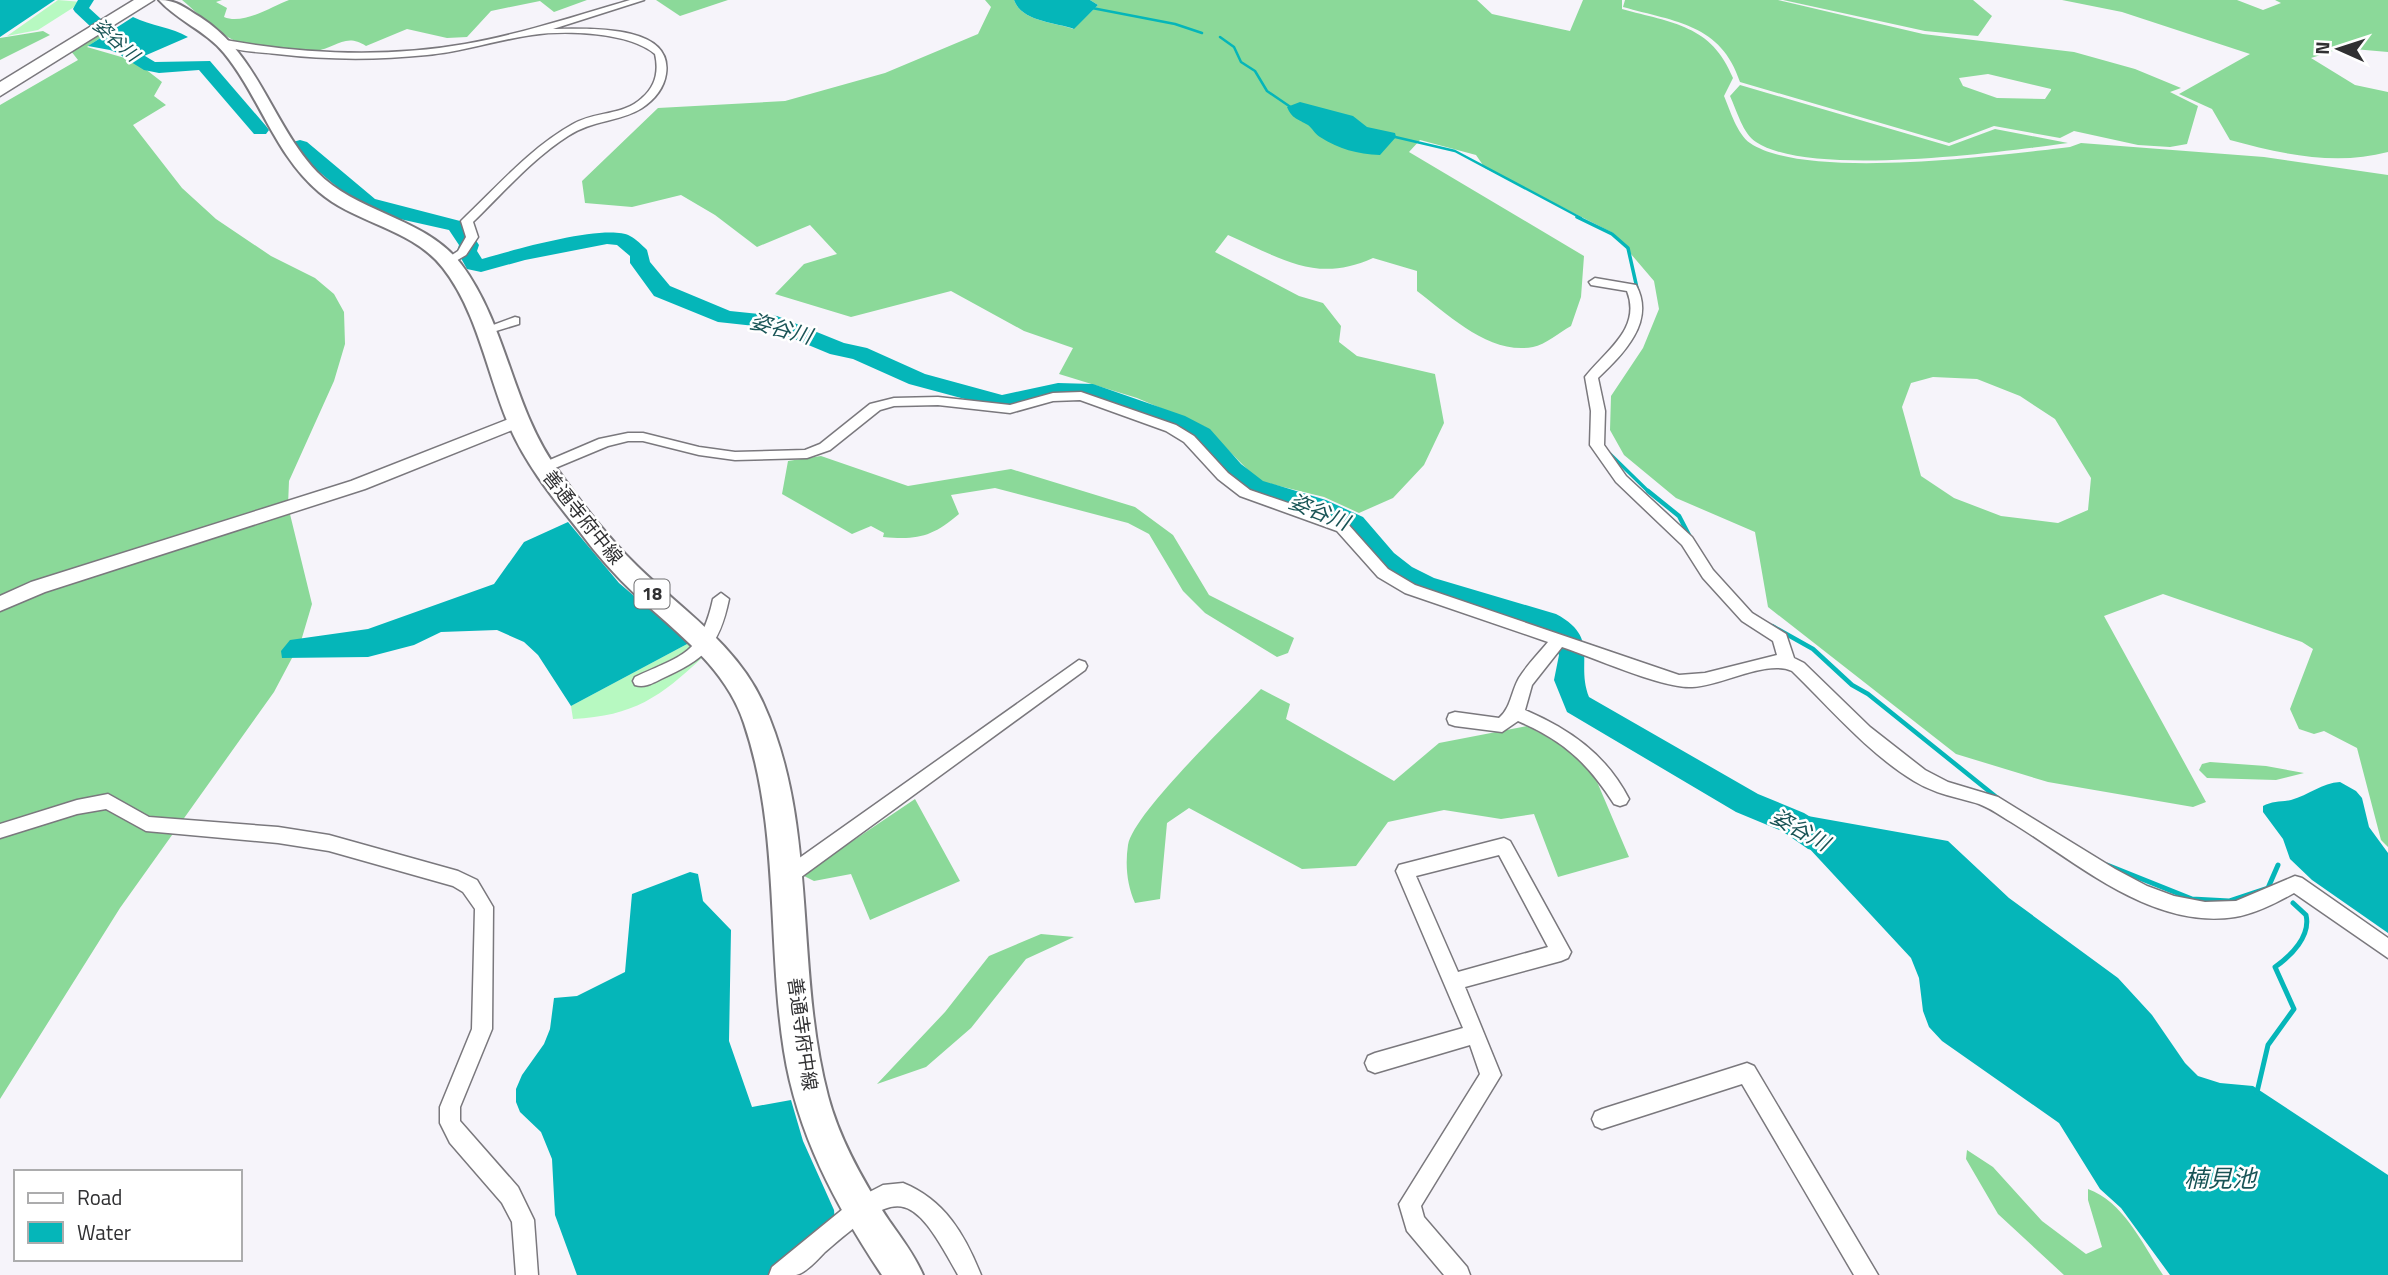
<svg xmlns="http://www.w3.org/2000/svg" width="2388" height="1275" viewBox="0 0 2388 1275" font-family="'Titillium Web','Noto Sans JP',sans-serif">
<rect width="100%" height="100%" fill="#f6f4fa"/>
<path fill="#b7f9c1" d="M58,0L82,2L38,30L7,36Z
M689,643L703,657C660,697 634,716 573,719L571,706Z"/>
<path fill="#8bd999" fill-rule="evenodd" d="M182,0H222L216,2L227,8L224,17C243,25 271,7 289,0H587L554,12L540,1L491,11L467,37L447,38L407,29L366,46C345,32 335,49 315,51C292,54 261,48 239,42C219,36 198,13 182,0Z
M656,0H728L680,16Z
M985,0H1014C1022,22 1055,22 1073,29L1098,5L1090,0H1477L1492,14L1570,31L1583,0H1622V9C1672,23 1712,25 1733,78L1724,96C1730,110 1737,134 1750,143C1805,181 2002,155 2070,147L2081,143L2264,157L2388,175V847L2381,840L2357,748L2324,731L2314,734L2299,729L2290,709L2313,649L2302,642L2163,594L2104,616L2206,802L2193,807L2048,782L1956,754L1768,607L1755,532L1676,498L1624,455L1610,430L1611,396L1643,348L1659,309L1654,281L1613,233L1485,168L1476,155L1420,140L1409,152L1584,256L1581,297L1571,326C1560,332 1545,345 1533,347C1489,355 1449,315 1417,291V271L1373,258C1316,284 1281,258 1228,235L1215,252L1299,296L1323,303L1341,326L1339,342L1357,356L1435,374L1444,423L1424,465L1393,498L1359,513L1324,497L1259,481L1205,427L1137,398L1059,374L1073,348L1024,331L951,291L851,317L775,294L804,264L837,254L810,225L757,247L715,215L681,195L632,207L585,203L582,181L658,108L785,101L885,73L978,34L991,7ZM1933,377L1977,379L2020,396L2055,419L2091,478L2088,510L2058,523L2001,516L1954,498L1921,476L1902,407L1911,383Z
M1625,0H1778L1923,34L2074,52L2135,69L2181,88L2170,92L2198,106L2187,144L2170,147L2138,145L2074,131L2060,138L1994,126L1949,143L1740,82C1721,24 1676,22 1623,7ZM1988,74L2051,89V90L2045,99L1997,98L1963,86L1959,78Z
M1783,0H1973L1992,16L1978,36L1925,31Z
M2062,0H2237L2263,10L2281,3L2275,0H2388V52L2342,48L2311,58L2355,85L2388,92V152C2335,166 2282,154 2230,140L2212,109L2179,94L2250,54L2122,12Z
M95,28L106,34L87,47L135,61L162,82L154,96L166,105L133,125L182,188L216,219L271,256L315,278L334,294L344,312L345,344L334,381L289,481L288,506L312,604L301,641L274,692L120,908L0,1099V105L78,60L67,46Z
M43,31L50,35L0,60V38Z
M1740,85L1949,146L1995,129L2068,143C2001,152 1810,178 1756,142C1743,134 1737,111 1730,96Z
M821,456L908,486L1011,469L1135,507L1173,535L1209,595L1294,638L1288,653L1277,657L1205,613L1183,591L1149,534L1128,523L995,488L951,495L959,514C932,537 918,540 883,537L884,533L871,526L852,534L782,494L788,461Z
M1261,689L1290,704L1286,719L1394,781L1439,743L1527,726L1573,751L1595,777L1629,857L1558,877L1534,814L1501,819L1444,810L1388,822L1356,866L1302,869L1189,808L1167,823L1160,899L1135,903C1127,885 1125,865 1128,845C1134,812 1234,718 1261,689Z
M2210,762L2266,766L2304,773L2276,780L2207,778L2199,770L2202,764Z
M915,799L960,881L870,920L851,874L814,881L802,875Z
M1041,934L1074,937L1026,959L971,1028L926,1067L877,1084L945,1012L989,956Z
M1967,1150L1993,1167L2042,1221L2086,1254L2102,1247L2088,1200V1189C2124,1202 2143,1245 2163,1275H2064L1998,1214L1966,1159Z"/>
<path fill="#05b6b9" d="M0,0H55L0,37Z
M1014,0H1090L1098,5L1074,29C1055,22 1022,22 1014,0Z
M133,17C151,26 172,27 188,37L135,60L110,50L88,46Z
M1300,102L1353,116L1367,127L1395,133L1396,137L1380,155C1357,154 1339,149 1320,137C1315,134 1312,128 1308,125C1298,119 1292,119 1287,107Z
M568,522L619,583L689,643L571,706L538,655L524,642L497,630L441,632L414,645L368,657L282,658L281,651L290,640L368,629L494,584L524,542Z
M2340,782L2356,791L2362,798L2369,827L2388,853V933L2312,880L2290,859L2283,839L2263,812V806C2272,801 2282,802 2291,800C2309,795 2322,783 2340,782Z
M1791,813L1948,841L2009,898L2118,978L2152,1015L2185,1063L2198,1076L2220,1083L2253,1086L2388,1175V1275H2170L2121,1208L2100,1189L2059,1123L1942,1041L1929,1027L1923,1011L1919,978L1911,958L1807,846L1785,827Z
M690,872L698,874L703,901L731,930L729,1041L752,1107L791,1100L803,1141L834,1210L835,1222L769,1275H577L555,1215L552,1159L541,1132L520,1112L516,1102V1089L522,1075L544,1044L550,1029L554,998L577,996L625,972L632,894Z"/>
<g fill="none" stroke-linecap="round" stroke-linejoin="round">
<path stroke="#05b6b9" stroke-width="2.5" d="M1092,8L1175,24L1202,33
M1220,37L1234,47L1241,62L1255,71L1267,91L1292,108
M1391,136L1455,151L1581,218"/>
<path stroke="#05b6b9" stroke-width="3.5" d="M1577,217L1612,234L1628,248L1639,297
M1618,357L1629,342
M1610,454L1650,493"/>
<path stroke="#05b6b9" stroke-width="4.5" d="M1648,491L1679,516L1691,539
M1772,626L1813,649L1852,685L1868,694L2000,800"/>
<path stroke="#05b6b9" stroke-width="5" d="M2107,865L2192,899L2229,901L2268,888L2278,865
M2257,1092L2268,1045L2294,1009L2275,967C2291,956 2311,936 2306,915L2293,903"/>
<path fill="#05b6b9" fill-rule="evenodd" d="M78,0H94L89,8L135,50L155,62L210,61L266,126L269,130L266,134H254L199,70L159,73L144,70L123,57L75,12L73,9Z
M300,140L307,142L375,199L464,222L479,245L477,251L482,259C510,251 606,223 630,236C636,239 642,245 647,250L650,262L670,286L730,311L777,316L844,343L867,348L925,374L1002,395L1058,383L1093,384L1185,416L1210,429L1241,464L1263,481L1326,500L1363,517L1394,553L1412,567L1434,578L1556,614C1601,638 1575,662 1589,697L1758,794L1804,813L1830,829L1835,839L1830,849L1819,852L1808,849L1782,831L1736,812L1567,712L1554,680L1559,655L1549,635L1414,592L1394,581L1376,567L1345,529L1308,512L1245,493L1223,476L1192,439L1169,426L1090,398L1058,397L1002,409L909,384L853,359L830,354L765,327L718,322L654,296L630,263V256L617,245L607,244L525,260L481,272L467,269L457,251L459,245L449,230L382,215L361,207L293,150L291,146L293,142Z"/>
<g stroke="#7a787d" stroke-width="3">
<path id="minor" d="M630,0H644L553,29C584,29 674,23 666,74C664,88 654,100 642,108C620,122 592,120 568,136C532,159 504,192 473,222L478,237L466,255L449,265L443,261L458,251L466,237L461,221L463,219C498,186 530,148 573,124C595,111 623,116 642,98C656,86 659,71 655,54C629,32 565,30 532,35C496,40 463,52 427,55C377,60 327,60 277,54C260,52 234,52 220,43L225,40C304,54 385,58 465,44C521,34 576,16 630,0Z
M1595,278L1636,285C1656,322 1623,354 1598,378L1605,411L1604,445L1626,476L1692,537L1713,570L1752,613L1786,634L1794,658L1804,663L1870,727L1925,770L1948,782L1998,797L2115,869L2147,886L2174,896L2205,902L2236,901L2295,876L2302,878L2388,938V958L2294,893C2276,903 2255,914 2235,917C2151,930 2077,862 2011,822C2001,816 1990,808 1979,804C1956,797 1935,794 1914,781C1868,753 1831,709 1792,671C1767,659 1721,686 1692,687C1664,689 1592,657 1562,647L1532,685L1525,710C1569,729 1606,754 1629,799L1626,804L1620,806L1614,804C1587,762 1564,741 1518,721L1502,732L1455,726L1449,724L1447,719L1449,714L1455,712L1499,718C1511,708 1511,692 1519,678C1527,665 1538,654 1548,642L1405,593L1378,577L1337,531L1240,496L1218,479L1184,442L1166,431L1080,400L1053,401L1010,413L938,405L894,406L880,410L830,450L807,458L735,460L699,455L643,441H628L608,446L548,471H538L536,468L538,465L599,439L628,433H643L699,447L735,452L805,450L820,444L870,404L894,398L938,397L1010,405L1053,393L1081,392L1176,425L1194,436L1228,473L1250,490L1347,523L1388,569L1415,585L1679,675L1705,673L1777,655L1773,641L1742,621L1703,578L1682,545L1616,482L1590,445L1591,411L1585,377C1605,351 1642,329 1627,291L1591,285L1589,282Z
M515,317L519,318V324L483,335L477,331Z
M721,593L729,599C719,647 705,659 661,679C653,683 645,688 635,685L633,681L635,677C683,655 701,654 713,599Z
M1079,660L1085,662L1087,666L1085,670L793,883L787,885L781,883L778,877L781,871Z
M108,794L149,817L278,827L329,835L458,871L477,880L493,907L492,1029L460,1107V1121L518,1187L534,1220L538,1275H516L512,1222L502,1203L450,1143L440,1123V1107L472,1029L475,909L463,892L453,886L329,851L278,843L146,831L106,809L77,814L0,838V824L77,800Z
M1504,838L1510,841L1571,952L1568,958L1561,961L1465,987L1501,1075L1421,1206L1424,1217L1467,1267L1470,1275H1444L1407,1231L1399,1204L1480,1074L1470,1045L1375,1073L1368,1070L1365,1063L1368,1056L1375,1053L1463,1028L1396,871L1399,865ZM1499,855L1548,947L1458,972L1416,876Z
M1747,1063L1754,1066L1878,1275H1854L1742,1084L1602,1129L1595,1126L1592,1119L1595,1112L1602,1109Z
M903,1183C945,1200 965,1235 981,1275H958C910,1187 899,1188 825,1252C818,1259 806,1273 796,1275C788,1275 777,1275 769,1275L772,1267L854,1200L883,1185Z"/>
</g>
<g stroke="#7a787d" stroke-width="3">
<path id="tertiary" d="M519,415L528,421L525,425L365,489L45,592L0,611V596L31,582L351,481Z"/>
</g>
<g stroke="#7a787d" stroke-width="4">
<path id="primary" d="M159,0C177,0 185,8 200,17C259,55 271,123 317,172C358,214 425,217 461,264C507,325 512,407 557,469C581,503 607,537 637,566C681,609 737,645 763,703C819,825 794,968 828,1096C840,1141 864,1183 890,1222C902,1239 915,1256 923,1275H882C836,1206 797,1134 784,1051C767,943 780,829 744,723C726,668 677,633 636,595C616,576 597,555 580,532C553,498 525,464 508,423C487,373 477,311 443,268C412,228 356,224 319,192C275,155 260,97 224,53C206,31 178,21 159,0Z"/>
</g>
<g stroke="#7a787d" stroke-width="3">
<path id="motorway" d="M134,0H154L0,96V82Z"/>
</g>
<use href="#minor" fill="#fff" fill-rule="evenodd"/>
<use href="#tertiary" fill="#fff" fill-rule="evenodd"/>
<use href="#primary" fill="#fff" fill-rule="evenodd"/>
<use href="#motorway" fill="#fff" fill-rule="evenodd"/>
</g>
<g text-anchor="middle" stroke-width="5" stroke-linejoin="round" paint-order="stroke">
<g font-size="18" font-style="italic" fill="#195456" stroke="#fff">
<text transform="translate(116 40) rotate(42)" y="6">姿谷川</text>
</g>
<rect fill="#fff" stroke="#6e6e70" stroke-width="2" x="634.5" y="579.5" width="35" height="29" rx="5"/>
<g font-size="18" font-weight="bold" fill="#303032">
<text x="652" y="600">18</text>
</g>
<g font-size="19" fill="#303032" stroke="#fff">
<text transform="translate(583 517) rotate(51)" y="7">善通寺府中線</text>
<text transform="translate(803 1034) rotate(82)" y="7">善通寺府中線</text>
</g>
<g font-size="21" font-style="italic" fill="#195456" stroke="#fff">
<text transform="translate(781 329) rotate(15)" y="7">姿谷川</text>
<text transform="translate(1319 512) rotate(22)" y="7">姿谷川</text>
<text transform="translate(1800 830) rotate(29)" y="7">姿谷川</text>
</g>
<g font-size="24" font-style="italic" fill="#195456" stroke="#fff">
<text x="2220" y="1187">楠見池</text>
</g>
</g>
<rect x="14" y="1170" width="228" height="91" fill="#ffffff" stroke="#acacad" stroke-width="2"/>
<rect x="28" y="1193" width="35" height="10" fill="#ffffff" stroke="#acacad" stroke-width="2"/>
<text x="77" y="1205" font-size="21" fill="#303032">Road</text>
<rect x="28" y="1222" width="35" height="21" fill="#05b6b9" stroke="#acacad" stroke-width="2"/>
<text x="77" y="1240" font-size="21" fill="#303032">Water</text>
<g transform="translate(2339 49) rotate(273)" stroke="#ffffff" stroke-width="5" paint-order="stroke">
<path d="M0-5L12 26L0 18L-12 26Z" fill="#303032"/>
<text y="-10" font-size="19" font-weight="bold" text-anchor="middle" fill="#303032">N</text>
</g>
</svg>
